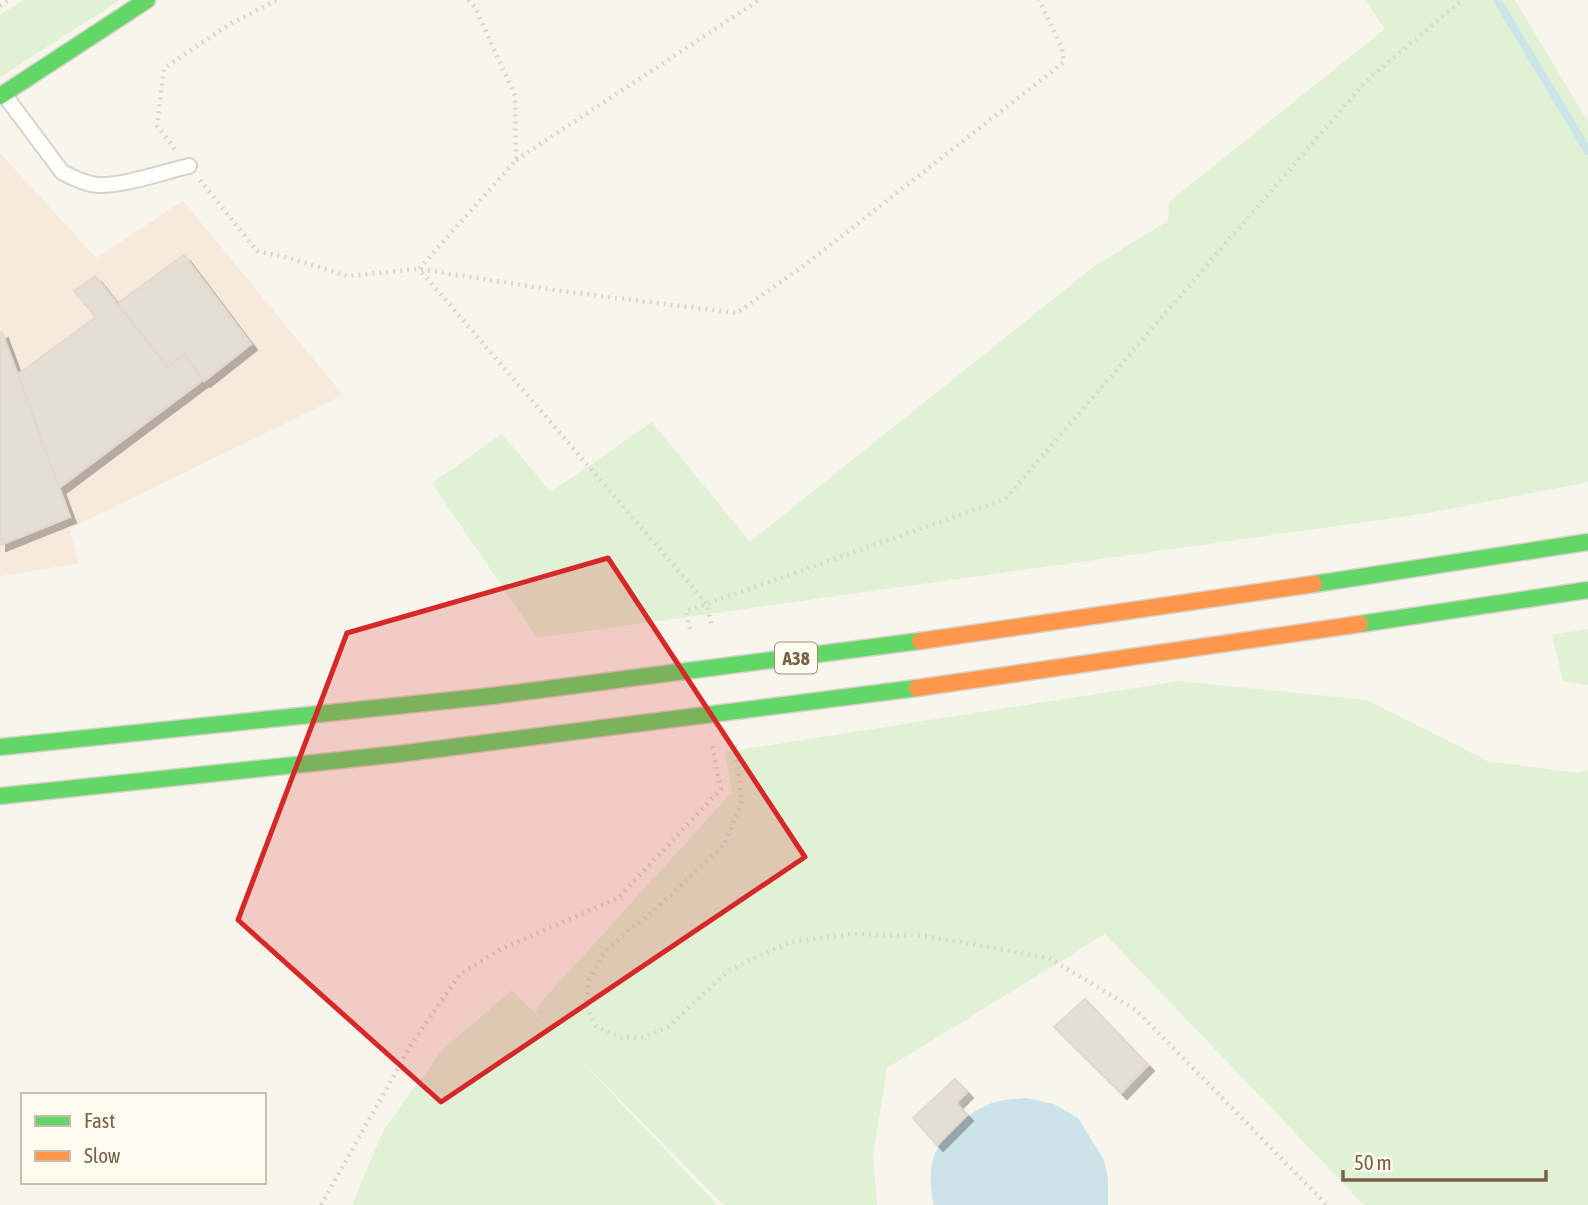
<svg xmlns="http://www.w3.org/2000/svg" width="1588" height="1205" viewBox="0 0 1588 1205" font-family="'Asap Condensed',sans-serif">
<defs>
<filter id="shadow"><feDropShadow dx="6" dy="6" stdDeviation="0" flood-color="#0004"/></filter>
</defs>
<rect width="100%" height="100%" fill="#f8f5ec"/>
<path fill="#f7e9dc" d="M0,153L96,258L183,201L343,395L69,529L79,563L0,576Z"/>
<path fill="#e1f1d5" d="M23,0H120L0,77V15Z
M1365,0H1515L1588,122V482L1429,513L537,638L432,483L502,434L551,492L652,422L750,542L1096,265L1168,221L1169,202L1385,29Z
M1588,629V685L1563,681L1552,635Z
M1179,681L1367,700L1487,761L1579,773L1588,770V1205H1364L1105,934L887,1068L873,1156L877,1205H724L571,1050L717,1205H352L384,1129L443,1049L512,990L558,1037L535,1012L544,999L732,792L725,752Z"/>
<path fill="#cce3ea" d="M1026,1098L1054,1104L1078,1118L1104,1160L1108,1179V1205H934C930,1192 929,1169 934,1156C945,1132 973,1107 999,1101C1008,1099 1018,1099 1026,1098Z"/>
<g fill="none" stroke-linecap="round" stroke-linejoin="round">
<path stroke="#cce3ea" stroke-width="8" d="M1497,0L1588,151"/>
</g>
<path fill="#e5ded3" stroke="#e2d9cd" stroke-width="2" filter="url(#shadow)" d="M184,255L251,344L204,381L184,354L168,367L117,304Z
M95,276L168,367L184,354L203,380L59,488L18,374L96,317L74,291Z
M2,332L70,517L0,545V333Z
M1085,999L1148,1065L1121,1093L1054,1027Z
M955,1079L967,1092L956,1103L967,1115L937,1145L913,1118Z"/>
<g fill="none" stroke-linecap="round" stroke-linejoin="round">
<g stroke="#d7d2ca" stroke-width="18">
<path id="lane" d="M3,93L62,172C73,178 86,184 98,185C125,186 162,172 189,166"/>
</g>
<g stroke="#d8d2c9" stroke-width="19">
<path id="fast" d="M0,96L147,0
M1314,584L1588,542
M1360,624L1588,590
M0,747L492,696L920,641
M0,796L398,754L917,688"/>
</g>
<g stroke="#d8d2c9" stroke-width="19">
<path id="slow" d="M920,641L1314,584
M917,688L1360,624"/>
</g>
<path stroke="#dbd5cd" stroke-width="4.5" stroke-dasharray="2 5" stroke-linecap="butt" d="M468,0L475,7L515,96L516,160L419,269L707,604L712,628
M0,6L9,0
M175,149L157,126L164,68L230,24L277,0
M516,160L759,0
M200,180L257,251L293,259L347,276L419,269L554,290L737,313L806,264L1064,62L1062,48L1039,0
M690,629L686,611L1005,499L1366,81L1462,0
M735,746L742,801L724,845L659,906L606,950L589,980L586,1006L596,1026L620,1038L644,1037L668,1027L729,970L790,942L853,934L925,936L1049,958L1136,1010L1327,1205
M321,1205L411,1045L460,974L501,949L618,898L721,789L712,745"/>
<use href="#lane" stroke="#fefefc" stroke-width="14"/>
<use href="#fast" stroke="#63d668" stroke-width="16"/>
<use href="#slow" stroke="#ff974d" stroke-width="16"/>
</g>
<path fill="#d62828" fill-opacity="0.2" stroke="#d62828" stroke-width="5" stroke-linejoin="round" d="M608,558L805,857L441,1102L238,920L347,633Z"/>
<g text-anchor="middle" stroke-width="5" stroke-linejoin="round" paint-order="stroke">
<rect fill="#fffbee" stroke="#a18f7a" stroke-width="2" x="775" y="642.5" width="42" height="31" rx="5"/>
<g font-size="19" font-weight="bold" fill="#796149">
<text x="796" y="665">A38</text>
</g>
</g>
<rect x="21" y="1093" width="245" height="91" fill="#fffbee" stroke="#c9bdac" stroke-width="2"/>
<rect x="35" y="1116" width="35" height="10" fill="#63d668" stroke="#c9bdac" stroke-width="2"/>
<text x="84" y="1128" font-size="21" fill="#796149">Fast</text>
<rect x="35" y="1151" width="35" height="10" fill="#ff974d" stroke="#c9bdac" stroke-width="2"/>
<text x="84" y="1163" font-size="21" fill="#796149">Slow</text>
<path d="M1343 1170v10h203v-10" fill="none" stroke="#796149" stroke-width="3.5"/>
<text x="1354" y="1170" font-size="21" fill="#796149" stroke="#fffbee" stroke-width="5" paint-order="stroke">50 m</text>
</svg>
